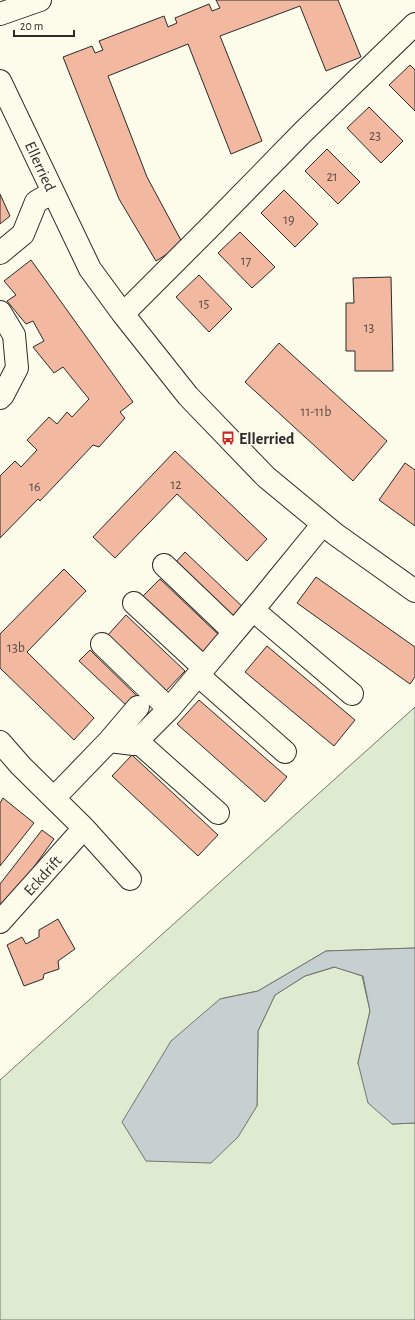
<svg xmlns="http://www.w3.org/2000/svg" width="415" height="1320" viewBox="0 0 415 1320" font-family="'Alegreya Sans',sans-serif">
<rect width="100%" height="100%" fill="#fdfbea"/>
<path fill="#deebd1" stroke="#74746e" d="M415,707V948L326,951L258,991L220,999L257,1106L258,1031L275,995L305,976L335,967L362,976L370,1011L358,1063L392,1124L415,1123V1320H0V1080Z"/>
<path fill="#c7d0d0" stroke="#74746e" d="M415,948V1123L392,1124L368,1103L358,1063L370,1011L363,976L334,967L305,976L275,995L258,1031L257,1106L238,1137L211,1163L146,1161L122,1122L171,1041L220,999L258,991L326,951Z"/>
<path fill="#f2b8a0" stroke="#2b2b2b" d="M216,0H338L361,57L326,71L300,6L220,36L262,141L231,154L188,44L108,76L147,177L183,244L156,261L119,199L63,57L92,46L95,53L103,50L99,41L164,16L168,27L177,23L175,18L209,4L212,11L220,8Z
M410,65L415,70V111L389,85Z
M369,107L403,141L381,163L347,128Z
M327,149L360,182L338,204L305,171Z
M284,190L318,224L295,247L261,213Z
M0,194L10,216L0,224Z
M240,232L275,267L252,288L218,253Z
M31,260L133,402L120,412L125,418L99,447L93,445L40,501L38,499L0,538V476L15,461L21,467L37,450L27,440L49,417L57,424L67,412L72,417L89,399L63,367L54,373L33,347L44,341L33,321L26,324L7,301L16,295L4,281Z
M199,275L232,309L209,332L176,297Z
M391,277L393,371H355V351H346V303H354L353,278Z
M279,343L387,441L353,481L245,382Z
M175,451L267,539L247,561L177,494L115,558L93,537Z
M405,463L415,470V526L379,500Z
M185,552L246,610L234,622L174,564Z
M64,569L86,591L27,652L94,718L74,740L0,668V634Z
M316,577L415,647V677L410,684L297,603Z
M160,579L220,636L199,658L139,600Z
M126,615L185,671L165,692L107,636Z
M267,646L355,720L334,746L245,672Z
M90,650L137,696L127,706L79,661Z
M199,700L287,777L265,802L177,724Z
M132,755L218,835L198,856L112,776Z
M3,798L34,823L0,866V803Z
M42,830L54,839L18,889L0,910V884Z
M58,919L75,949L58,961L59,969L44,974L43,979L24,986L7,945L22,937L26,944L39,937V930Z"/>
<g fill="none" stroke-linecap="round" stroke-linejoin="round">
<g stroke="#2b2b2b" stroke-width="24">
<path id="minor" d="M0,14L40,0
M0,81L90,269L123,314L188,396L266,477L335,534L415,591
M0,253L23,234L36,202L53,192
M0,312L14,335L17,368L3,395L0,398
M123,314L212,225L303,132L415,24
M164,565L234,632
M134,603L204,668
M253,610L352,694
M102,644L169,709
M198,675L285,752
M109,741L134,744L169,709L204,668L261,600L323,524
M137,741L218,813
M0,742L21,766L84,828L130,879
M54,798L109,741L138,707
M0,922L84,828"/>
</g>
<use href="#minor" stroke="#fdfbea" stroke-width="22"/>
</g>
<defs>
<g id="bus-bare" transform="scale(1.08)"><path d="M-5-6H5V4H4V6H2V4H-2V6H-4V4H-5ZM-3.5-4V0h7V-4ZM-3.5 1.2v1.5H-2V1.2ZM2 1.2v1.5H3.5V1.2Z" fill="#c62828" stroke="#fdfbea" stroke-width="2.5" paint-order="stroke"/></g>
</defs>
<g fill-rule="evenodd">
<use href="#bus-bare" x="228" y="438"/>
</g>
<g text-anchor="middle" stroke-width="3" stroke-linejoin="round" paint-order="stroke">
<g font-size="14" fill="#5d4e48">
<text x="375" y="140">23</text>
<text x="332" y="181">21</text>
<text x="289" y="224">19</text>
<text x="246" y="265">17</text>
<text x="204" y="308">15</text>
<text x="369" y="332">13</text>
<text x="316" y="416">11-11b</text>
<text x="176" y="489">12</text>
<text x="35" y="491">16</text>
<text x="16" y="652">13b</text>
</g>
<g font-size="16" fill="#2b2b2b" stroke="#fdfbea">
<text transform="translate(41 166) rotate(65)" y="6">Ellerried</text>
<text transform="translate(42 875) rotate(-48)" y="6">Eckdrift</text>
</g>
<g font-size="16" font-weight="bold" fill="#2b2b2b" stroke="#fdfbea" text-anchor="start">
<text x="239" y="444">Ellerried</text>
</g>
</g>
<path d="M14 30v6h60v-6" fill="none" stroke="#2b2b2b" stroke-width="2"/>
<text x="20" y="30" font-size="12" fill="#2b2b2b" stroke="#fdfbea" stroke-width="3" paint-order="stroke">20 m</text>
</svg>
